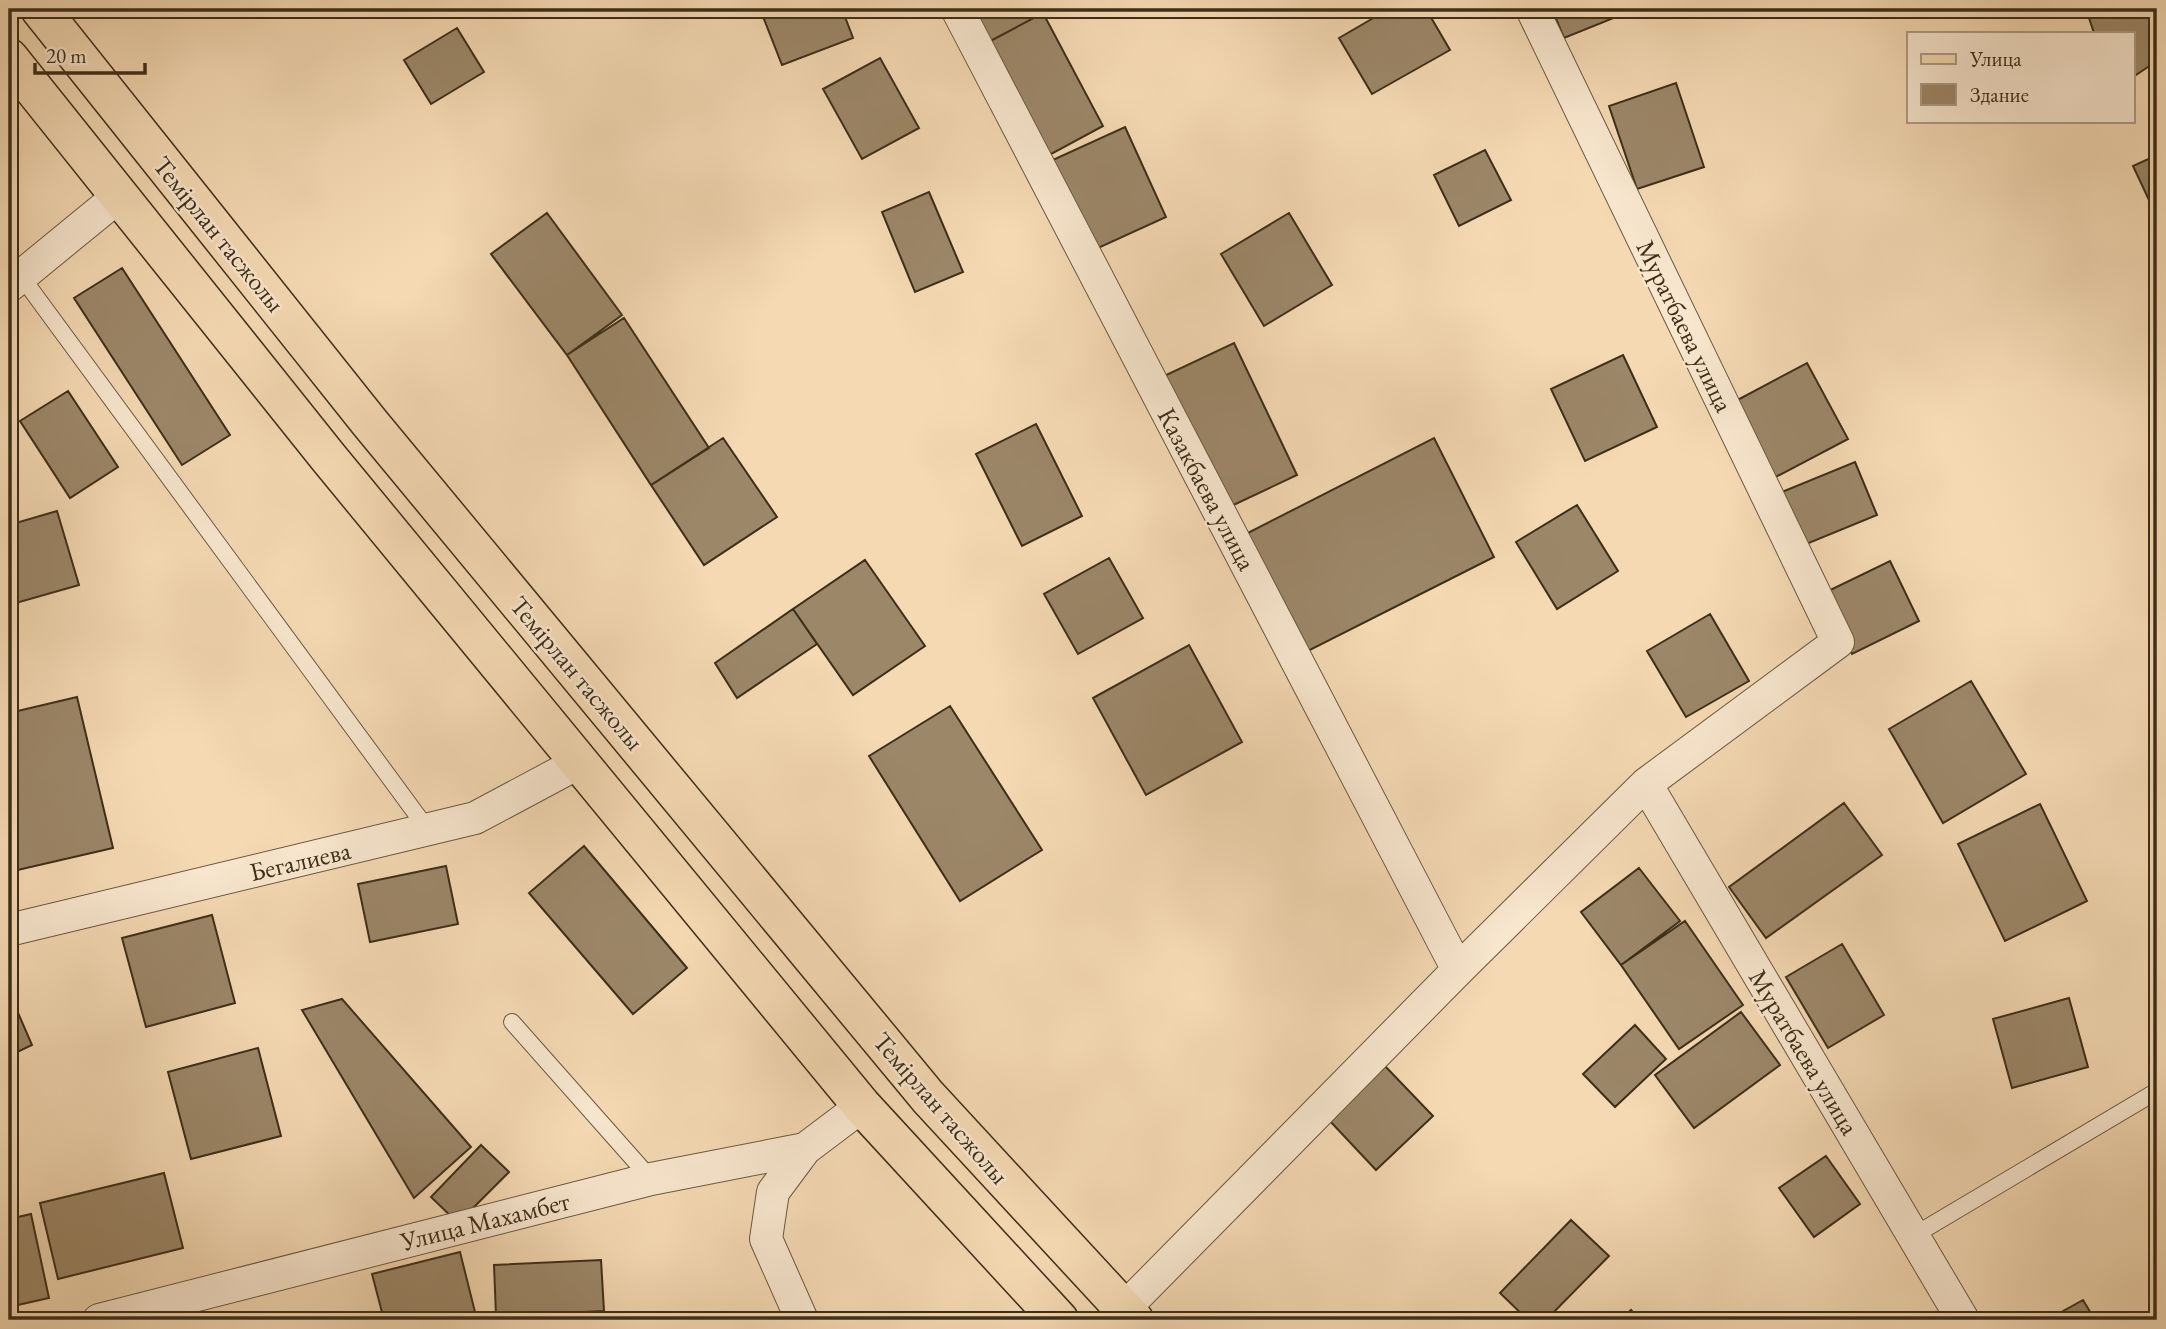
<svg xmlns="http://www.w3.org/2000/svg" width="2166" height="1329" viewBox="0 0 2166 1329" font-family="'EB Garamond',serif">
<rect width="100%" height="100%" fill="#f4d9b3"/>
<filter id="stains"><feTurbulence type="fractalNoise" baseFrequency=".00286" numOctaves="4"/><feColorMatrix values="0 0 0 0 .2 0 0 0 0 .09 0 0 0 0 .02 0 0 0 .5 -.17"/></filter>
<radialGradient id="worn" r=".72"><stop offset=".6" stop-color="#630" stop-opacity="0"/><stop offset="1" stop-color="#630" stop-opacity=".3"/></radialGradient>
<path fill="#9c8769" stroke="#3d2e19" stroke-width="2" d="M760,9H842L853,38L782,65Z
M968,9H1040L1043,13L987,43Z
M1389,9H1426L1450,50L1372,94L1339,38Z
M1552,9H1612L1616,17L1564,38Z
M2086,9H2154L2157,17V61L2133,77V33H2094Z
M1043,13L1103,126L1042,159L981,46Z
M457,28L484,72L431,104L404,60Z
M880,58L919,128L862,159L823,89Z
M1676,83L1704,167L1637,189L1609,106Z
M1125,127L1166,217L1085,254L1044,164Z
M1485,150L1511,200L1459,226L1434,175Z
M2157,155V217L2133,166Z
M929,192L963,272L915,292L882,212Z
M547,213L622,315L567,355L491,254Z
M1289,213L1332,285L1264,326L1221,254Z
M122,268L230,435L182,465L74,298Z
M624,318L709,448L651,485L567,355Z
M1234,343L1297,475L1225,509L1162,377Z
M1623,355L1657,427L1585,461L1551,389Z
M1807,363L1848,439L1770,480L1730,404Z
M68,391L118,467L70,498L20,421Z
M1036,424L1082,516L1022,546L976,454Z
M723,438L777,517L704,565L651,485Z
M1434,438L1494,557L1302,654L1242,536Z
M1855,462L1877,515L1799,547L1777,494Z
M1577,505L1618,571L1557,609L1516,542Z
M57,511L79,585L9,605V525Z
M1109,558L1143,618L1078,654L1044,594Z
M865,560L925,646L853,695L793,609Z
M1890,561L1919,621L1852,654L1822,594Z
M793,609L817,644L737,698L715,663Z
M1710,614L1749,681L1686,717L1647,651Z
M1189,645L1242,742L1146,795L1093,698Z
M1971,681L2026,774L1943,823L1889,729Z
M77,697L113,848L9,872V713Z
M950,706L1042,850L960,901L869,756Z
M1844,803L1882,855L1766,938L1729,887Z
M2040,804L2087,901L2005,941L1958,844Z
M584,846L687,968L633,1014L529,893Z
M446,866L458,924L370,942L358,884Z
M1639,868L1680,921L1621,965L1581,912Z
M212,915L235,1003L146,1027L122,938Z
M1685,921L1743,1005L1679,1049L1621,965Z
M1842,944L1884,1015L1828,1048L1786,977Z
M9,992L32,1045L9,1056Z
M2069,998L2088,1067L2012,1088L1993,1019Z
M342,999L471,1147L414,1198L302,1010Z
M1741,1012L1780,1065L1694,1128L1655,1075Z
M1635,1025L1666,1059L1615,1107L1583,1074Z
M258,1048L281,1136L191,1159L168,1072Z
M1384,1065L1433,1116L1376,1170L1328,1119Z
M481,1145L509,1172L458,1223L431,1197Z
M1826,1156L1860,1204L1814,1237L1779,1188Z
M164,1173L183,1248L58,1279L40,1203Z
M31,1214L49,1298L9,1307V1219Z
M1571,1220L1609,1256L1546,1320H1528L1500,1293Z
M460,1252L477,1320H384L372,1274Z
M601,1260L604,1311L496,1316L494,1265Z
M2083,1300L2095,1320H2047Z
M1631,1310L1640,1320H1620Z
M331,1313L333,1320H304Z"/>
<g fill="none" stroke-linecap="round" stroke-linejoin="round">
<g stroke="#6b5940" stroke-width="18">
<path id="lane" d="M21,276L428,830
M512,1022L651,1179
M1913,1236L2157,1091"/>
</g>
<g stroke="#6b5940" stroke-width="34">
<path id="street" d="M957,9L1458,970
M9,286L119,196
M1646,784L1963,1320
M9,930L475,818L580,762
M99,1320L651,1179L805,1149L862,1106
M802,1320L766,1239L773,1192L805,1149
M1113,1320L1458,970L1646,784L1838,642L1532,9"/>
</g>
<g stroke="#3d2e19" stroke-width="41">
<path id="primary" d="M40,9L370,423L928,1097L1134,1320
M9,58L328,457L862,1106L1059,1320"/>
</g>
<use href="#lane" stroke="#f8e6ce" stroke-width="16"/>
<use href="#street" stroke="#f8e6ce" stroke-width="32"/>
<use href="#primary" stroke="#f4d9b3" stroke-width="38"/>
</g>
<g text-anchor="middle" stroke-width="5" stroke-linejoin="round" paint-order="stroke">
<g font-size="26" fill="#3d2e19" stroke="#f8e6ce">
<text transform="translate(219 234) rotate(51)" y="9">Темірлан тасжолы</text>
<text transform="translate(1685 326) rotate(64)" y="9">Муратбаева улица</text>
<text transform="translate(1207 489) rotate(62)" y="9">Казакбаева улица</text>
<text transform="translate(577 673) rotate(50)" y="9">Темірлан тасжолы</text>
<text transform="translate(300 861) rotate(-13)" y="9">Бегалиева</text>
<text transform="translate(1804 1052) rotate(59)" y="9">Муратбаева улица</text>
<text transform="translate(941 1108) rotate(49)" y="9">Темірлан тасжолы</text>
<text transform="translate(485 1221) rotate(-14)" y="9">Улица Махамбет</text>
</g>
</g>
<rect width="2166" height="1329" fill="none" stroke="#f4d9b3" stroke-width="35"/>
<rect x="10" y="10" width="2145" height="1308" fill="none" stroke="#3d2e19" stroke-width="3.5"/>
<rect x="18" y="18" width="2131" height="1294" fill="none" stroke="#3d2e19" stroke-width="2"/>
<rect x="1907" y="32" width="228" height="91" fill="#f8e6ce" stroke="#ad9c86" stroke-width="2"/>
<rect x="1921" y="54" width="35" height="10" fill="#f4d9b3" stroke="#ad9c86" stroke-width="2"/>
<text x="1970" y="66" font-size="21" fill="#3d2e19">Улица</text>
<rect x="1921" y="84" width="35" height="21" fill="#9c8769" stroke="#ad9c86" stroke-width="2"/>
<text x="1970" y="102" font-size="21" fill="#3d2e19">Здание</text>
<path d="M35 63v10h110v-10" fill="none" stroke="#3d2e19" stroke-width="3.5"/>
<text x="46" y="63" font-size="21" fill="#3d2e19" stroke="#f8e6ce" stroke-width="5" paint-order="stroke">20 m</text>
<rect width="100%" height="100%" filter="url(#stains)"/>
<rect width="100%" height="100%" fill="url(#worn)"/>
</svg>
